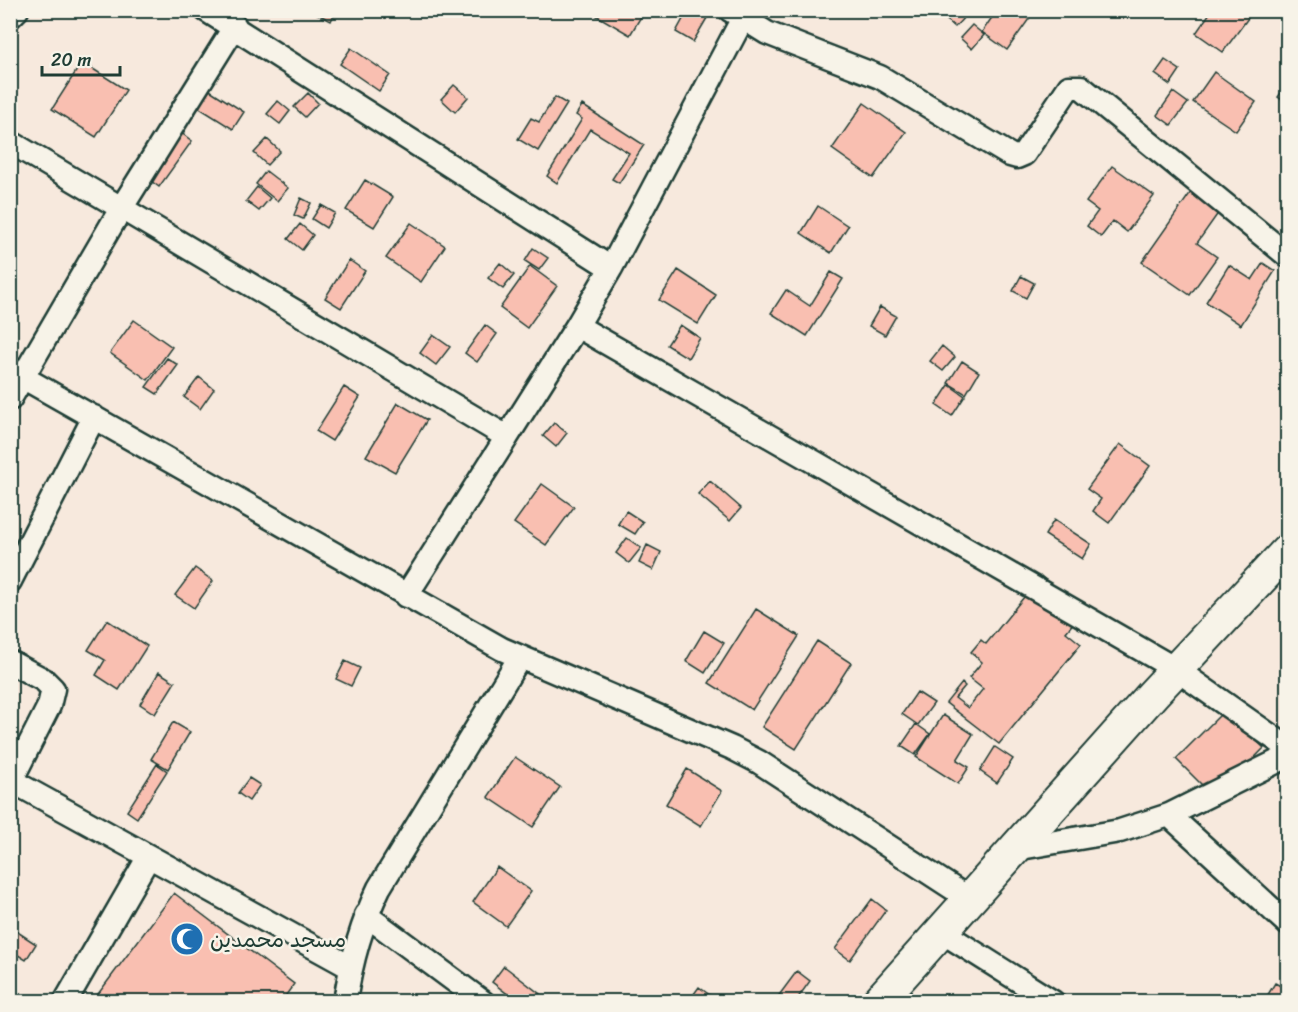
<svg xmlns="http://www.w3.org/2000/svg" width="1298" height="1012" viewBox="0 0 1298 1012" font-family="Sriracha,'Playpen Sans Arabic',sans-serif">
<rect width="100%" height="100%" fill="#f7e9dd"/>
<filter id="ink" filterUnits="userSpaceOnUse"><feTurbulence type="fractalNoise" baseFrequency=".0167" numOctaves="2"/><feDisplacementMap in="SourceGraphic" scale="12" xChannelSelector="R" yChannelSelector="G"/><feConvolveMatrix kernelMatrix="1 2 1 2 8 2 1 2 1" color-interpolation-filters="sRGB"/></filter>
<g filter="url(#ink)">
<path fill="#f9bfb1" stroke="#1f3d34" stroke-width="1.5" d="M310,10H336L331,21Z
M587,10H645L630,35Z
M688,10L707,18L693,42L676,32Z
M945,10H961L966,15L955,27L941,15Z
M997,10H1017L1029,19L1007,50L982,32Z
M1212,10H1254L1223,52L1196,33Z
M972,25L984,35L972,49L960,38Z
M351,48L390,75L379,91L340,64Z
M1165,60L1180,70L1170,85L1155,74Z
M82,62L126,90L96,137L52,109Z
M1214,72L1256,102L1236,131L1193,102Z
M1288,83V104L1278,97Z
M454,85L468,97L455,112L441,99Z
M205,87L244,112L233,129L193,104Z
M1173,92L1188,103L1171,125L1157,115Z
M308,93L318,103L305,117L294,107Z
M555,97L567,104L538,151L518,139L531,118L539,122Z
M278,101L290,111L280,124L267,114Z
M864,103L906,132L873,178L832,149Z
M582,105L644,145L619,183L612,179L629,153L590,129L557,183L547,176L582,119L576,115Z
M176,129L192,141L159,187L143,175Z
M267,139L280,151L267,165L254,153Z
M1112,166L1154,196L1127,232L1113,221L1101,237L1087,226L1098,211L1086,202Z
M266,171L288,188L277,201L256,184Z
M365,180L393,197L374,227L346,210Z
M257,187L270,198L259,211L246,201Z
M1191,192L1219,212L1197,243L1217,257L1190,295L1142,262Z
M301,198L311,203L303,219L294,215Z
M321,205L335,213L326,228L312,219Z
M818,206L848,226L831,253L801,233Z
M411,223L445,246L421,282L386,258Z
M300,224L313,235L302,250L288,239Z
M533,248L548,258L539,270L525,261Z
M349,260L365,271L341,308L325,298Z
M500,263L514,275L503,289L488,278Z
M1263,263L1275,271L1241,325L1206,302L1229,265L1252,280Z
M530,266L557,286L527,328L500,308Z
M678,270L716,295L698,324L659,300Z
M831,272L843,279L807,336L771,313L786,290L810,306Z
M1021,276L1034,283L1026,298L1013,291Z
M880,307L896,316L885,335L869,326Z
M134,320L172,347L148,380L110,353Z
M485,325L497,334L477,362L465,353Z
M680,325L700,338L688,358L667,345Z
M433,335L450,347L436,365L420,353Z
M942,346L955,357L943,371L930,361Z
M167,358L178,365L157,394L146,387Z
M962,361L979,372L966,394L948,383Z
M199,377L214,389L200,409L184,397Z
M949,385L965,396L952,416L936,405Z
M344,387L360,397L332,441L316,431Z
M398,403L427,420L395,472L366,456Z
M554,423L567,433L556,447L543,436Z
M1120,444L1150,466L1109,523L1093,511L1101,499L1087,489Z
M710,481L741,508L730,521L698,494Z
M542,484L574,507L546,545L514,523Z
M626,511L643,522L635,534L618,524Z
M1054,520L1091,544L1082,559L1045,535Z
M627,538L641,548L629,563L616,553Z
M647,545L661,552L653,570L639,563Z
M195,568L213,581L194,608L175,595Z
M1041,576L1083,611L1066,632L1081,644L999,744L946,703L962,683L965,686L955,698L968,708L983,689L969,678L982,662L971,652L981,640L986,644Z
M756,609L799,636L752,710L709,683Z
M107,620L147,646L119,690L96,675L105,660L88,650Z
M704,631L724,643L705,673L686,661Z
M817,641L851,663L796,749L762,727Z
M345,661L360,668L351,686L336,679Z
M159,672L175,682L155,714L140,704Z
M917,692L934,703L918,725L902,714Z
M1225,710L1264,748L1215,798L1176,759Z
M943,715L973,734L957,760L969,767L958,784L916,757Z
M173,722L190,732L168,769L151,759Z
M916,724L930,734L915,755L901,746Z
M995,747L1013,759L997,783L980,771Z
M515,757L560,787L533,827L488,797Z
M157,764L167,771L137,818L127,811Z
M687,769L722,791L701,826L666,804Z
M249,778L260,785L249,801L238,793Z
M497,867L531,891L506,926L473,902Z
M174,893L294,984L281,1002H92Z
M872,899L886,910L850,960L835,949Z
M10,927L36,944L26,960L10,950Z
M504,966L540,994L534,1002H518L492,982Z
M797,971L810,981L795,1002H774Z
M1275,983L1288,990V1002L1264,1001Z
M699,987L719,1002H688Z"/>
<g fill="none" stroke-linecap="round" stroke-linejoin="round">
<g stroke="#1f3d34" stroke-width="27">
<path id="street" d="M206,10L611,268L577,326L1177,670L1288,748
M730,10L767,33L880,77L1010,155L1017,157L1024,154L1069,87H1081L1288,256
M10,17L17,10
M10,142L507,437L577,326
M611,268L742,20
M10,370L502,649L732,748L759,762L971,900
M10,399L122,207L235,26
M10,581L94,417
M406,596L507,437
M10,662L44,680L53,689L49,706L11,781
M10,780L350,967
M1169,815L1288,924
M1015,849L1120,831L1169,815L1288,756
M366,915L483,1002
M942,932L1053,1002
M65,1002L148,858
M345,1002C351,961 361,925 379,888L520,657"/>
</g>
<g stroke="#1f3d34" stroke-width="36">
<path id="secondary" d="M878,1002L1153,694L1288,550"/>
</g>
<use href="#street" stroke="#f7f3e8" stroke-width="22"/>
<use href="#secondary" stroke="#f7f3e8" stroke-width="32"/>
</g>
</g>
<defs>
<g id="mosque-disc" transform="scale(1.725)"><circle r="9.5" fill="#1f6fb2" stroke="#f7f3e8"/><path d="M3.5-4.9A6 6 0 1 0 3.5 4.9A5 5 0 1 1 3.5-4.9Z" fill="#fff"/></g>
</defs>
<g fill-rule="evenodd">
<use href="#mosque-disc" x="187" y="939"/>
</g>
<g text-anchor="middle" stroke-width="5" stroke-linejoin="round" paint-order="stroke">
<g font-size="22" fill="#1f3d34" stroke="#f7f3e8" text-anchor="start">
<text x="210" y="947">مسجد محمدين</text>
</g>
</g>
<rect width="1298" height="1012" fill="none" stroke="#f7f3e8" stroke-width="36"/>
<rect x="18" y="18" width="1262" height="976" fill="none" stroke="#1f3d34" stroke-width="2" filter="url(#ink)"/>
<path d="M42 66v9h78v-9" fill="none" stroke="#1f3d34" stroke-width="3"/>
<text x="51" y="66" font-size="18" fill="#1f3d34" stroke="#f7f3e8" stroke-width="4.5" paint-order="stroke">20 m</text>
</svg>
